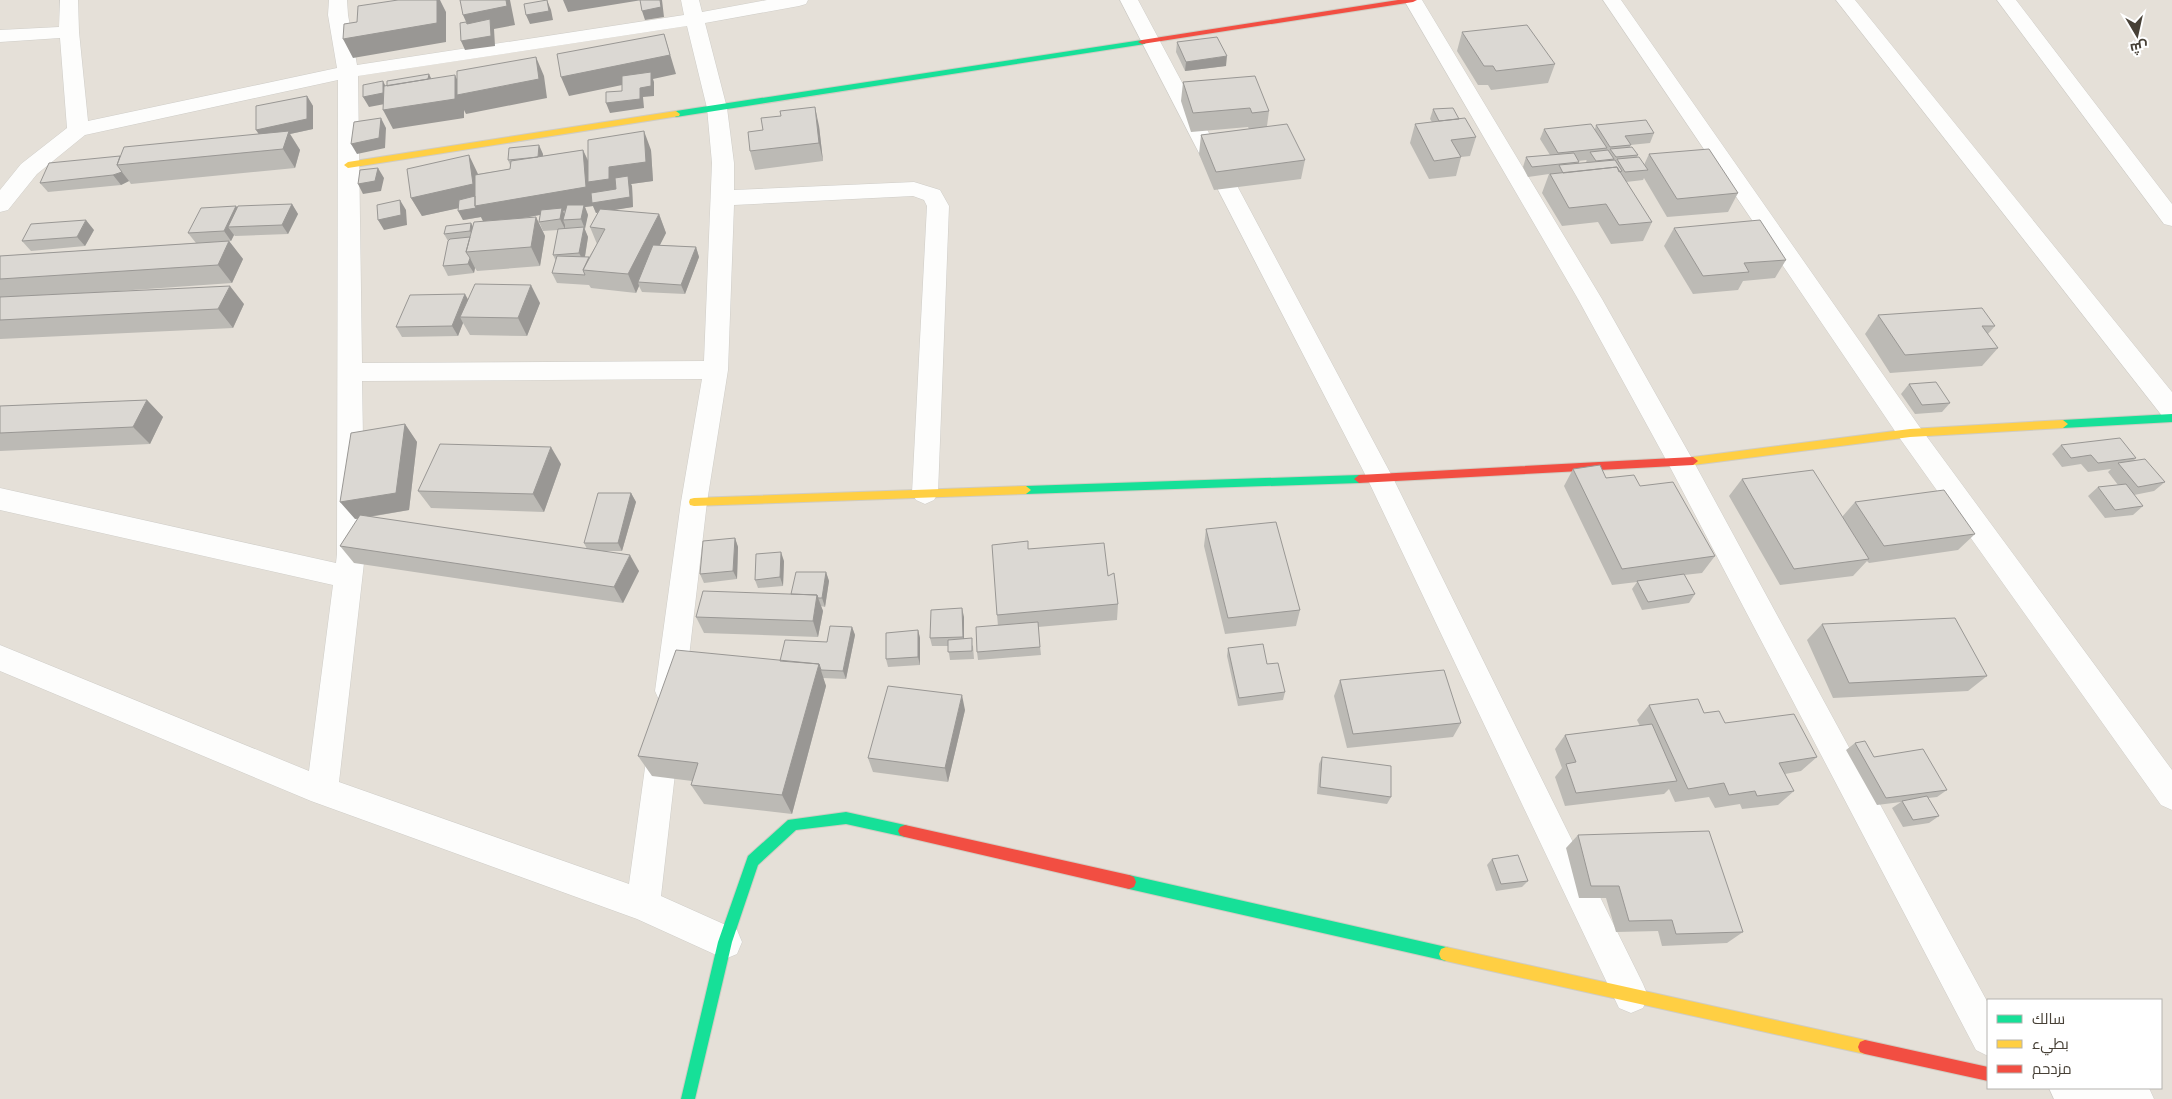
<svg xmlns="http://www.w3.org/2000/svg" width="2172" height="1099" viewBox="0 0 2172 1099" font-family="Manrope,Cairo,sans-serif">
<rect width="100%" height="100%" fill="#f1efeb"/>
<path fill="#e5e0d8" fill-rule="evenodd" d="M0,0H2172V1099H0ZM1988,1000H2161V1088H1988Z"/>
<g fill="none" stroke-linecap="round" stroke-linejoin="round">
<g stroke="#cfcdc8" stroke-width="1">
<path id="street" d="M60,0H78L79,32L88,121L337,68L328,15L329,0H347L348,15L357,65L684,15L681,0H699L702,12L767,0H808L806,4L799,6L705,23L727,108L734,163V190L914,182L940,190L949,206L938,493L934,500L925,504L916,500L912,493L927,206L924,200L913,196L734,205L728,370L707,502L685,691L681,700L670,704L659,700L655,691L681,502L702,379L362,381L365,554L339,782L629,884L649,739L653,729L664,725L675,729L679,739L661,896L737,930L742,942L737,954L725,959L637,919L311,801L0,671V645L309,771L333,585L0,510V488L336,563L337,554L338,80L85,135L37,174L8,210L0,212V190L21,164L67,128L60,38L0,42V30L59,27ZM687,26L707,108L712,163L704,361L362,363L358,76Z
M1120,0H1138L1393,478L1643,984L1648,996L1643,1008L1631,1013L1619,1008L1367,478Z
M1404,0H1422L1602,299L1690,455L1988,1003V1056L1976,1050L1670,467L1578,299Z
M1603,0H1621L1919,426L2172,770V810L2161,805L1901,440Z
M1836,0H1855L2172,392V420L2163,417Z
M1997,0H2016L2172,204V226L2164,224Z
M2049,1088H2149L2154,1099H2054Z"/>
</g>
<g stroke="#d0ccc2" stroke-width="2">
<path id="fast" d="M1142,40L1146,42L1145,44L676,117L672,114L676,111Z
M2172,414V422L2063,428L2058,424L2063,420Z
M1359,475L1364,479L1359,483L1026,494L1021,490L1026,486Z
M846,812L905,825L910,827L912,831L910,835L905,837L846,824L796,830L758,865L732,942L695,1099H681L718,942L748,856L788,820Z
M1129,875L1446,947L1451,949L1453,954L1451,959L1446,961L1129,889L1124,887L1122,882L1124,877Z"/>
</g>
<g stroke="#d0ccc2" stroke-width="2">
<path id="slow" d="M676,111L680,114L679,116L348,168L344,165L348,162Z
M2063,420L2068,424L2063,428L1910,437L1693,465L1688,461L1693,457L1910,429Z
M1026,486L1031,490L1026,494L694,506L690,505L689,502L690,499L694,498Z
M1446,947L1865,1040L1870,1042L1872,1047L1870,1052L1865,1054L1446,961L1441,959L1439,954L1441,949Z"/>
</g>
<g stroke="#d0ccc2" stroke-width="2">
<path id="jam" d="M1398,0H1417L1413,2L1142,44L1138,42L1142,40Z
M1693,457L1698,461L1693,465L1359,483L1354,479L1359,475Z
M905,825L1129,875L1134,877L1136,882L1134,887L1129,889L905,837L900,835L898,831L900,827Z
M1865,1040L1988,1067V1081L1865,1054L1860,1052L1858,1047L1860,1042Z"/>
</g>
<use href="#street" fill="#fdfdfc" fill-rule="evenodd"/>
<use href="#fast" fill="#16e098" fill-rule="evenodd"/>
<use href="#slow" fill="#ffcf43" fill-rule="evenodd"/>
<use href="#jam" fill="#f24e42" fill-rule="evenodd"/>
</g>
<path fill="#bcbab5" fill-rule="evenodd" d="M1462,32L1555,64L1548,83L1491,90L1488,85H1478L1457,51Z
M1177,42L1226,66L1185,71L1176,52Z
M1183,82L1269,111L1267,126L1305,160L1301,179L1214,190L1199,154L1201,135L1249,129L1248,127L1191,132L1181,101Z
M307,96L313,106V129L290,134L300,150L295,168L131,184L129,181L121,185L48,192L40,183L120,156L259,134Z
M1433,109L1459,119L1476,137L1470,156L1461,157L1456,176L1429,179L1410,143L1415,124L1432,122L1430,119Z
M1596,125L1654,133L1650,143L1630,145V147L1638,155L1637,157L1644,165L1649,154L1738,193L1728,212L1667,217L1644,178L1643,180L1626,182L1652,222L1643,241L1611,244L1598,222L1562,226L1542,193L1549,174L1528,177L1523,167L1526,157L1550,155L1540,139L1544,129H1595ZM1587,160L1586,161L1587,163H1579V162L1578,161Z
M819,126L823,161L755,170L750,151L763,130Z
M583,150L588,160L651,150L653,181L631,184L632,186L633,207L611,210L659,214L666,233L660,245L696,247L699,257L685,294L642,292L639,286L636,293L591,288L589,285L557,283L552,273L556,261L553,255L558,230L543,231L539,222L540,215L523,218L536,217L545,236L540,266L477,271L475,268L474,273L448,276L443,266L448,241L444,234L471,223L473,227L483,221L481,217L463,220L458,208L422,216L411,198L478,174L510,169V165L508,160L543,154V156ZM593,206L596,213L599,212L590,227L597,244L589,257H585L588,237L584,229L588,215L585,207Z
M292,204L298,214L288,234L235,236L234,235L231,241H229L243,259L232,283L104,292L244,304L233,328L0,339V256L196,243L188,233L236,206L237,208Z
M1674,228L1786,260L1775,278L1743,281L1738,290L1693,294L1664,246Z
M94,230L85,246L31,251L22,241Z
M468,299L540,303L527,336L470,335L463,323L458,336L402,337L396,327Z
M1878,315L1995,326L1988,334L1998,348L1982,366L1890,373L1865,334Z
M1909,384L1950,403L1942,412L1915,414L1901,394Z
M147,400L163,417L150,444L0,451V406Z
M405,424L417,442L409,510L370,517L587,549L584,543L631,493L636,502L622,551H606L639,571L623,603L354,563L340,546L358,519H355Z
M2061,445L2136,458L2133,461L2165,482L2154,491L2134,495L2143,506L2133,515L2105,518L2088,496L2098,487L2118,485L2108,472L2111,469L2088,472L2081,464L2062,467L2052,454Z
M561,464L544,512L431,508L418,491Z
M1573,469L1606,478L1640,486L1715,556L1702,573L1684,575L1695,594L1689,603L1642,610L1632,589L1637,582L1612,585L1564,486Z
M1742,479L1842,517L1855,502L1975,534L1958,550L1869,563L1867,561L1853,576L1780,585L1729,496Z
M1206,529L1300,610L1296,626L1225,634L1204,546Z
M735,538L738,547L737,579L704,583L700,574Z
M784,561L783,586L758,588L755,580Z
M826,572L829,581L825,607L821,606L823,611L818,637L704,633L696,617L791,594Z
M1108,576L1118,604L1117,620L1038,627L1041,655L978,660L977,652L998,626L997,615Z
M964,617V638L973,646L974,659L950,660L948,646H932L930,638Z
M1822,624L1987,676L1968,691L1833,698L1807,640Z
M852,627L855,635L846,679L823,678L826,686L792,814L704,804L691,785L692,781L652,776L638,756L780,661L827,642Z
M918,630L920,638V665L888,667L886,659Z
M1228,648L1267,664L1285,692L1283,700L1238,706L1227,656Z
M1340,680L1461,723L1453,737L1347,748L1334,696Z
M1649,705L1704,713L1725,723L1817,757L1801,771L1785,774L1794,791L1778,805L1742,809L1740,804L1715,808L1709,797L1675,802L1669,789L1664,794L1565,806L1555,777L1562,768L1555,749L1565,735L1640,726L1637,720Z
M965,710L948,782L873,772L868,758Z
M1855,743L1874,757L1947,790L1937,797L1928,798L1939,816L1929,823L1903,827L1892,808L1901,802L1877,805L1846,750Z
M1322,757L1391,797L1387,804L1317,794L1319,764Z
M1578,835L1743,932L1727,943L1662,946L1658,931L1616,932L1606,898H1579L1566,848Z
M1492,859L1528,881L1522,887L1496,891L1487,865Z"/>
<path fill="#999794" d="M437,0H440L446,12V42L353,58L343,39Z
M506,0H510L515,25L494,29L495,46L465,50L461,41L471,33L463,15Z
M547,0L551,10L553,20L530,24L526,15Z
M563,0H642L568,12Z
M660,0H662L664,17L645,20L642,11Z
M664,34L676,74L653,79L654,82V96L643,97L644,108L610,113L606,103L640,88L651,79L569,96L561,77Z
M1227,56L1226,66L1185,71L1186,62Z
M536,57L544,76L547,98L466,114L464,110V118L393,129L383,110L455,75L464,94Z
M429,74L434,84L390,103L369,107L363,97L383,81L387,89Z
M307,96L313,106V129L290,134L300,150L295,168L283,149L262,139L256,130Z
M815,107L819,126L823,161L819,143Z
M381,118L386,128L385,148L357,154L351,144Z
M644,131L651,150L653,181L631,184L632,186L633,207L596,213L593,206L585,207L588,215L585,229L581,219L583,207L563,211L566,218L563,220L565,225V229L560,219L561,211L485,225L481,217L463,220L458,211L475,206L478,204L422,216L411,198L469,155L478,174L483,202L583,150L591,168L609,167Z
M539,145L543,154L542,166L538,157Z
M378,168L384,178L381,191L363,194L358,184Z
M122,172L129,181L121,185L113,175Z
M400,200L406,210L407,225L384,230L378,220Z
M292,204L298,214L288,234L282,225Z
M236,206L242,215L228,227L234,235L231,241L224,231Z
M659,214L666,233L641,282H638L639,286L636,293L628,274Z
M536,217L545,236L540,266L531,247Z
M86,220L94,230L85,246L77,237Z
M471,223L476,233L474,238L470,231Z
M584,227L588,237L584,262L579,253Z
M229,241L243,259L232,283L218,265Z
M696,247L699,257L685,294L681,285Z
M470,258L475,268L474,273L468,264Z
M531,285L540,303L527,336L518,318Z
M230,286L244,304L233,328L218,309Z
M465,294L470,303L460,317L463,323L458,336L452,326Z
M147,400L163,417L150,444L133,427Z
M405,424L417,442L409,510L355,519L340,502Z
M551,447L561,464L544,512L533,494Z
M631,493L636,502L622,551L618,543Z
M735,538L738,547L737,579L733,571Z
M781,552L784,561L783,586L780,577Z
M630,555L639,571L623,603L614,587Z
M826,572L829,581L825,607L822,598Z
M817,595L823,611L818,637L813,621Z
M962,608L964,617V645L963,637Z
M852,627L855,635L846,679L843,671Z
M918,630L920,638V665L918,657Z
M819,664L826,686L792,814L782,795Z
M962,695L965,710L948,782L945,768Z"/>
<path fill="#dbd8d3" stroke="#999794" d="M398,0H437V23L343,39L344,24L357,22L358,6Z
M460,0H506L507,6L463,15Z
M547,0L549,11L526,15L524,4Z
M640,0H660L661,7L642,11Z
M490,19L491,36L461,41L460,23L466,22L467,24Z
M1527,25L1555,64L1496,71L1493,66H1484L1462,32Z
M664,34L670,55L561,77L557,54Z
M1217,37L1227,56L1186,62L1177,42Z
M536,57L539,79L457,95V71Z
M651,72V86L640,88V99L606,103V92L622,91V76Z
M429,74L428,79L387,86V81Z
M455,75V99L383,110L384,86Z
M1255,76L1269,111L1252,113L1250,108L1193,113L1183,82Z
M383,81V93L363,97V85Z
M307,96V119L256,130V106Z
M815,107L819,143L750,151L748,132L763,130L761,118L781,116L780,111Z
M1453,108L1459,119L1439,121L1433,109Z
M381,118L379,138L351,144L354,122Z
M1465,118L1476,137L1451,140L1461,157L1434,161L1415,124Z
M1646,120L1654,133L1625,136L1631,145L1610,147L1596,125Z
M1287,124L1305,160L1216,172L1201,135Z
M1591,124L1607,148L1558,153L1544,129Z
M289,131L283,149L117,165L124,147Z
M644,131L646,162L609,167V179L588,182V140Z
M539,145L538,157L508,160L509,148Z
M1632,147L1638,155L1616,157L1610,149Z
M1709,149L1738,193L1677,199L1649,154Z
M583,150L586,187L475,206V175L510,169L511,161Z
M1608,150L1614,159L1596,161L1590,152Z
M1574,153L1579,162L1532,167L1526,157Z
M469,155L473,184L411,198L407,169Z
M120,156L117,165L122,172L113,175L40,183L49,163Z
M1639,157L1648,170L1625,172L1617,159Z
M1615,160L1622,171L1619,172L1617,167L1563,173L1559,165Z
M1617,167L1652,222L1619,225L1606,204L1569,208L1550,174Z
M378,168L375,181L358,184L360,170Z
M628,176L630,197L592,203L591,193L616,189L615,178Z
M475,196V206L476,208L458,211L459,200Z
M400,200L401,215L378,220L377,205Z
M292,204L282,225L228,227L238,206Z
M567,205H584L581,219L563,220Z
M236,206L224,231L188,233L201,208Z
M562,208L560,219L539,222L541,210Z
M600,209L659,214L628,274L583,270L605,229L590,227Z
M536,217L531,247L466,252L474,222Z
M86,220L77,237L22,241L31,224Z
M1760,220L1786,260L1744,263L1749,272L1703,276L1674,228Z
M471,223L470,231L444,234L446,226Z
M584,227L579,253L553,255L558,229Z
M470,237L466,252L470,258L468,264L443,266L448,241L450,239Z
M229,241L218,265L0,279V256Z
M653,245L696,247L681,285L638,282Z
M557,256L589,257L583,270L585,275L552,273Z
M475,284L531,285L518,318L460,317Z
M230,286L218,309L0,320V297Z
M465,294L452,326L396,327L410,295Z
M1982,308L1995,326H1982L1998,348L1905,355L1878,315Z
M1936,382L1950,403L1922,405L1909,384Z
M147,400L133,427L0,433V406Z
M405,424L396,493L340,502L351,433Z
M2120,438L2136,458L2098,463L2091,455L2071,458L2061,445Z
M440,444L551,447L533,494L418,491Z
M2145,459L2165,482L2138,487L2118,463Z
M1600,465L1606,478L1634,475L1640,486L1673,482L1715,556L1622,569L1573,469Z
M1813,470L1869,559L1794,569L1742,479Z
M2126,484L2143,506L2115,510L2098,487Z
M1944,490L1975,534L1884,546L1855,502Z
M598,493H631L618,543H584Z
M360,515L630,555L614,587L340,546Z
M1276,522L1300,610L1228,618L1206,529Z
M735,538L733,571L700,574L703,541Z
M1028,541V549L1104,543L1108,576L1114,573L1118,604L997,615L992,545Z
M781,552L780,577L755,580L756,554Z
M796,572H826L822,598H818L817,595L791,594Z
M1684,574L1695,594L1648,602L1637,581Z
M703,591L817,595L813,621L696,617Z
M962,608L963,637L930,638L931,610Z
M1955,618L1987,676L1849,683L1822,624Z
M1038,622L1040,647L977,652L976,627Z
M830,626L852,627L843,671L821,670L819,664L780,661L785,640L827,642Z
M918,630V657L886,659V633Z
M972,638V651L948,652V640Z
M1263,644L1267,664L1278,663L1285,692L1239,698L1228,648Z
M676,650L819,664L782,795L691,785L698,763L638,756Z
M1444,670L1461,723L1353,734L1340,680Z
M888,686L962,695L945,768L868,758Z
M1698,699L1704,713L1719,711L1725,723L1794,714L1817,757L1779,763L1794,791L1757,796L1755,791L1729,795L1724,783L1688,789L1649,705Z
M1652,724L1677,781L1576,793L1566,764L1576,762L1565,735Z
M1865,741L1874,757L1923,749L1947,790L1886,798L1855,743Z
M1322,757L1391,766V797L1320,787Z
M1927,796L1939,816L1913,820L1902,801Z
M1709,831L1743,932L1676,934L1672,920L1629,921L1619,886H1591L1578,835Z
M1518,855L1528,881L1501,884L1492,859Z"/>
<rect x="1987" y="999" width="175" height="90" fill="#ffffff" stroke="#b5b3af"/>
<rect x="1997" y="1015" width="25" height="8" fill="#16e098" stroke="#b5b3af"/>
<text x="2032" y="1024" font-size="15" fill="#474036">سالك</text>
<rect x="1997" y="1040" width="25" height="8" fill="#ffcf43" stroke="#b5b3af"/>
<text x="2032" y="1049" font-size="15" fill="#474036">بطيء</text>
<rect x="1997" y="1065" width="25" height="8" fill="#f24e42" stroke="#b5b3af"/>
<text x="2032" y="1074" font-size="15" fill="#474036">مزدحم</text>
<g transform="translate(2137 35) rotate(171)" stroke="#ffffff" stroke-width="4" paint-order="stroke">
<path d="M0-4L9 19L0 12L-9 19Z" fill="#474036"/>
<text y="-8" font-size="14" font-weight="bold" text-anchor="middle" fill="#474036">ش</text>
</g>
</svg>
